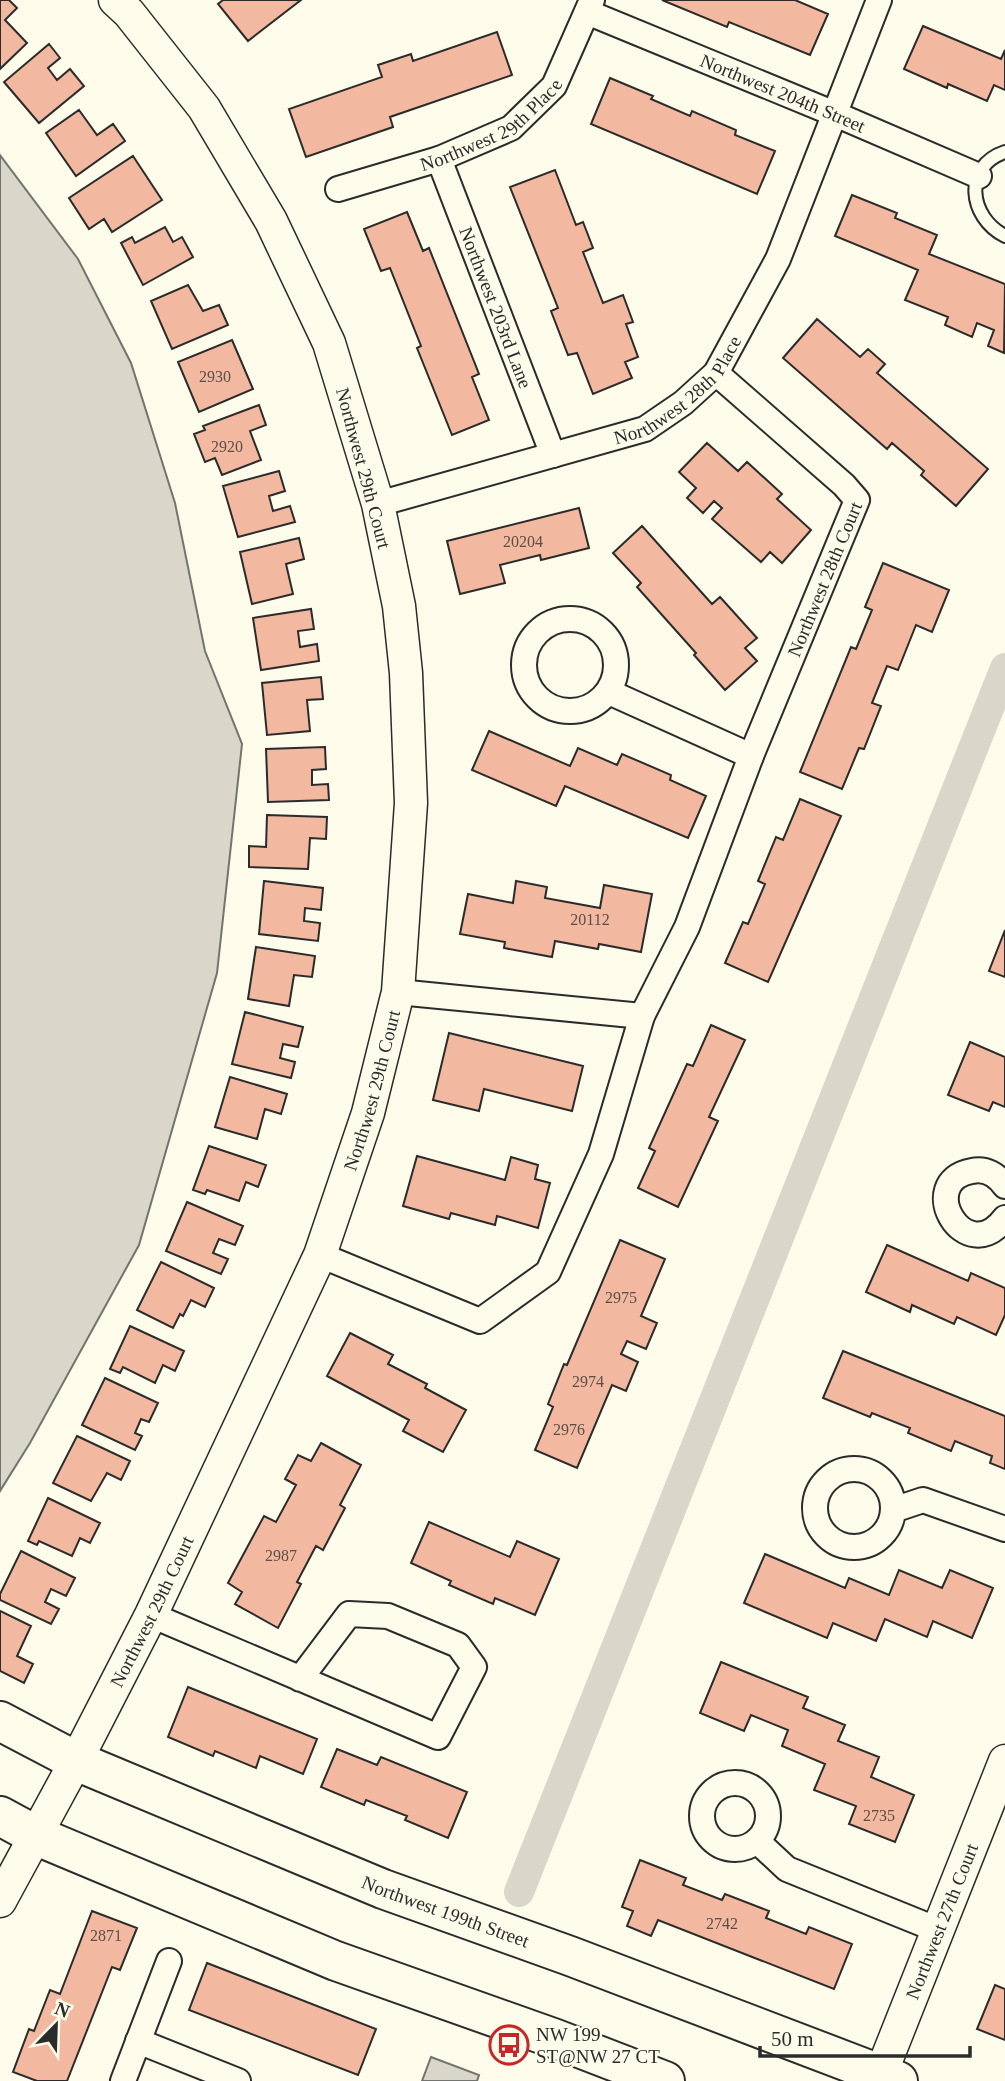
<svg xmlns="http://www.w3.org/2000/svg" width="1005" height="2081" viewBox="0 0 1005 2081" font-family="Georgia,serif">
<rect width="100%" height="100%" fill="#fdfbea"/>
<path fill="#d8d7c9" stroke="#74746e" stroke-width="2" d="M0,155L78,259L131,363L175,503L205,651L242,744L217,973L139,1245L30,1443L0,1491Z
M431,2057L479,2075L477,2081H422Z"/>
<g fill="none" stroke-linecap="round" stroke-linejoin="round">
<path stroke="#d8d7c9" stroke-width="30" d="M519,1892L1005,668"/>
</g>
<path fill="#f2b8a0" stroke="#2b2b2b" stroke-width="2" d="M0,0H9L17,8L5,20L27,43L0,69Z
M223,0H301L248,41L218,4Z
M662,0H795L828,14L810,55L729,22L727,27Z
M923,26L1001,59L1005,50V90L994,85L987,101L948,84L947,88L904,69Z
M497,32L512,75L390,117L393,127L306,157L289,109L382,77L378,65L411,54L413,61Z
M49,44L60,58L48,68L57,80L70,69L84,86L39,123L4,82Z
M610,78L653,96L651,99L690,116L692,111L736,130L735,135L775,151L757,194L591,124Z
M79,110L97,135L113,124L125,141L76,176L46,133Z
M133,156L162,200L112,232L104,219L89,229L69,198Z
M555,170L576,225L583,222L593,248L583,252L603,303L623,295L633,322L626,324L638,357L625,362L632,378L593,394L577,353L568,355L551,311L558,308L510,187Z
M852,195L897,213L895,218L937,235L929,254L1005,284L1004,353L988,346L994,330L977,323L972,337L945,325L948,317L905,300L918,270L835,236Z
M407,212L423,251L429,248L479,374L472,377L489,420L452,435L417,348L421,346L390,268L381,271L364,229Z
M165,227L173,242L182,237L193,257L143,285L121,243L132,237L135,243Z
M188,285L203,311L219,305L228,325L172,349L151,301Z
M817,319L860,357L868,349L885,364L877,373L988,469L956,506L921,475L924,471L892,443L887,449L783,358Z
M232,340L253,389L199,412L178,362Z
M259,405L266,425L250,431L261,460L222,475L215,458L205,462L194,434L205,430L203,426Z
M707,443L738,471L747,462L782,494L777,499L811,530L782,563L770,552L761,562L712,519L722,508L714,501L703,513L687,498L696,488L679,472Z
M279,471L285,491L269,496L273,511L290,506L295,522L238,537L223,486Z
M579,508L589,548L541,560L540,555L500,565L505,583L460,594L447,541Z
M642,526L712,604L720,597L757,638L745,648L757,661L725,690L694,655L696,653L637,587L641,583L613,553Z
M299,538L304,559L286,564L293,594L252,604L240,552Z
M883,563L949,590L932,632L916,625L898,670L887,666L872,703L881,706L864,749L859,748L842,789L800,772L851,647L856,649L872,610L865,607Z
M311,609L314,629L298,631L300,647L317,644L319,661L261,670L253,618Z
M321,677L323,699L307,700L310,731L267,735L262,683Z
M489,731L570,766L578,748L617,765L622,754L671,775L670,780L706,796L688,838L565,786L556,806L472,770Z
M325,747L326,769L312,770V785L328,784L329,800L268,802L266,749Z
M800,799L841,816L768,982L725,963L743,922L748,924L765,884L758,881L776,837L783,840Z
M267,815L327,817L326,839L310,838L308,869L249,867V846L266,847Z
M264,881L323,888L321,910L305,908L304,921L320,923L318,941L259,934Z
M516,881L547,887L545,898L600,908L604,885L652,894L641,952L599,944L598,949L555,941L552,957L504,948L505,942L460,934L468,894L513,903Z
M1005,930V977L989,971Z
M256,947L315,956L312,977L294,975L289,1006L248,999Z
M245,1012L303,1027L298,1047L283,1044L280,1058L295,1062L291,1078L232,1064Z
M711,1025L745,1040L709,1117L718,1121L678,1207L638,1188L655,1151L649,1148L687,1064L693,1066Z
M449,1033L583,1066L572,1111L484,1089L479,1111L433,1100Z
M970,1042L1005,1057V1107L993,1102L989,1111L948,1095Z
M230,1077L287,1094L281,1114L265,1109L257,1139L215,1127Z
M209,1146L266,1165L258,1187L246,1182L239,1201L207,1190L205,1194L193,1190Z
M417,1156L505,1180L511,1157L538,1165L535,1179L550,1183L538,1228L497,1216L495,1225L451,1213L449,1219L403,1206Z
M187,1202L243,1226L235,1245L219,1239L213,1253L228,1259L221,1274L166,1251Z
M620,1240L665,1259L641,1316L657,1323L646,1349L627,1341L621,1354L638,1362L626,1391L612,1385L577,1468L535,1450L553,1407L548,1404L564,1364L567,1365Z
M887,1245L968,1281L971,1273L1005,1288V1315L996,1335L957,1317L954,1324L912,1305L910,1312L866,1292Z
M161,1262L214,1288L205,1307L191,1300L183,1316L180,1314L173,1328L137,1310Z
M130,1326L184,1351L175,1371L163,1365L155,1383L123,1367L120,1373L110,1369Z
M350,1333L393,1355L388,1364L427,1384L425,1388L466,1410L443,1452L403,1431L409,1420L327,1376Z
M843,1351L1005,1416V1469L990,1463L992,1456L955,1441L951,1451L908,1433L910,1428L872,1413L870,1417L823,1398Z
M105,1378L158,1403L149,1422L141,1419L135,1433L142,1436L135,1450L82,1425Z
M77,1436L130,1461L121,1480L107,1473L91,1501L53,1483Z
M321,1443L361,1465L340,1505L345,1508L323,1550L316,1546L297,1582L301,1584L278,1628L235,1604L242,1592L228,1583L264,1516L276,1522L296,1485L285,1479L298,1455L311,1461Z
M48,1498L100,1523L90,1543L80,1538L72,1556L39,1541L37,1545L28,1541Z
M429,1522L510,1557L517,1541L559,1559L535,1615L495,1598L493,1604L449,1585L451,1581L411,1563Z
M21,1551L75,1578L66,1596L51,1589L45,1602L59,1609L51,1624L0,1600V1594Z
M765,1554L845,1588L849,1578L889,1595L899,1570L942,1588L950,1570L993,1588L972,1638L933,1621L927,1637L885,1619L876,1641L833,1623L827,1638L744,1603Z
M0,1611L31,1626L17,1656L33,1664L24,1683L0,1671Z
M721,1662L808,1697L803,1708L845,1725L838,1741L879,1757L871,1777L914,1795L895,1842L849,1824L856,1806L814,1790L825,1764L782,1746L788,1730L751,1715L744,1731L700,1713Z
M188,1687L317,1739L303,1774L260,1756L256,1768L215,1751L213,1756L168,1737Z
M337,1749L377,1765L381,1757L467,1792L448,1838L405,1820L407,1816L366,1800L364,1805L321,1787Z
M640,1860L686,1878L683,1885L722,1900L725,1894L769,1911L766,1918L806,1934L809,1927L852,1944L834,1989L658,1920L651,1936L627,1926L633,1911L622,1907Z
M92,1911L137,1928L120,1970L112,1967L67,2081H37L13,2072L29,2029L34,2031L50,1990L60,1994Z
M207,1963L376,2029L358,2075L189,2010Z
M995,1985L1005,1989V2040L977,2029Z"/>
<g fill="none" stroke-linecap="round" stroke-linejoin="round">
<g stroke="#2b2b2b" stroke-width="16">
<path id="service" d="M1005,152C963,166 968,217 1005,236"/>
</g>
<g stroke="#2b2b2b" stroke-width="28">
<g id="minor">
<path id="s1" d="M587,12L835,114L979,176"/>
<path id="s2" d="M439,159L553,455"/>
<path id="s3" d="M338,189L439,159L511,128L554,86L592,0"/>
<path id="s4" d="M378,504L645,429L683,403L716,373L778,259L879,0"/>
<circle cx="570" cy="665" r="46"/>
<path d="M609,692L751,756"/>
<path d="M398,992L642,1016"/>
<path d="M1005,1186C997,1175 986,1168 972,1171C914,1181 965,1271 1005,1218"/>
<path id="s5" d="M320,1255L480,1321L548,1272L601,1154L642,1016L687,927L751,756L857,500L844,485L716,373"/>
<circle cx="854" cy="1508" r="39"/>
<path d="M893,1510L923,1500L1005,1529"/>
<path d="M151,1615L438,1737L474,1667L458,1645L388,1616L349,1614L300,1679"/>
<circle cx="735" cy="1816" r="33"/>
<path d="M757,1841L787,1869L938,1930"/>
<path d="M138,2041L238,2081"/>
<path d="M123,2081L169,1961"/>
</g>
</g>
<g stroke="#2b2b2b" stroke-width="35">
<g id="tertiary">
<path id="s6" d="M0,1901L76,1761L151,1615L320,1255L368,1113L398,992L411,803L406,673L399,606L378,504L329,343L271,221L204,108L129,13L115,0"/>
<path id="s7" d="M878,2081L1005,1761"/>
</g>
</g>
<g stroke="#2b2b2b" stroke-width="42">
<g id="primary">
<path id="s8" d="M0,1721L76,1761L383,1889L570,1956L898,2081"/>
<path d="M0,1816L37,1836L336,1961L556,2039L665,2081"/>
</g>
</g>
<use href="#service" stroke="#fdfbea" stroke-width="12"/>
<use href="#minor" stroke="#fdfbea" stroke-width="24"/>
<use href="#tertiary" stroke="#fdfbea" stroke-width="32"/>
<use href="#primary" stroke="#fdfbea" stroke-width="38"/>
</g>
<defs>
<g id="bus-ring" transform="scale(2.0125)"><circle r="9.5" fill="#fdfbea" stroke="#c62828" stroke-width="1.5"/><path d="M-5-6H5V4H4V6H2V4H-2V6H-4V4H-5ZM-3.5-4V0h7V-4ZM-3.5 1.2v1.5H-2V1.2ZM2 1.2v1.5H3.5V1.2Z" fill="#c62828"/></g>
</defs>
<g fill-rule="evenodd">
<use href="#bus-ring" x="509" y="2045"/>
</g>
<g text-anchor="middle" stroke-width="5" stroke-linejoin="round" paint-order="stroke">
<g font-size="16" fill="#5d4e48">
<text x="215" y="382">2930</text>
<text x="227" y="452">2920</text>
<text x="523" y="547">20204</text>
<text x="590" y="925">20112</text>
<text x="621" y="1303">2975</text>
<text x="588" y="1387">2974</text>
<text x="569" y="1435">2976</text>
<text x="281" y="1561">2987</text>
<text x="879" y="1821">2735</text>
<text x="722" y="1929">2742</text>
<text x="106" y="1941">2871</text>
</g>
<g font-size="19" fill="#2b2b2b" stroke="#fdfbea">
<text dy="7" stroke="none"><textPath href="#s1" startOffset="212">Northwest 204th Street</textPath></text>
<text dy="7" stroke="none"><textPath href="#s3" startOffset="168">Northwest 29th Place</textPath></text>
<text dy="7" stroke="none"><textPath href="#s2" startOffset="159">Northwest 203rd Lane</textPath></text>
<text dy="7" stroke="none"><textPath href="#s4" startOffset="327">Northwest 28th Place</textPath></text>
<text transform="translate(364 468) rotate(75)" y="7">Northwest 29th Court</text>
<text dy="7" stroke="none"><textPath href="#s5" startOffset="1004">Northwest 28th Court</textPath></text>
<text dy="7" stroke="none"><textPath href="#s6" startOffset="894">Northwest 29th Court</textPath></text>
<text dy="7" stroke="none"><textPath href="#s6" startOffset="327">Northwest 29th Court</textPath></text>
<text dy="7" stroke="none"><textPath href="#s8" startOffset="485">Northwest 199th Street</textPath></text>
<text dy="7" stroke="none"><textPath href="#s7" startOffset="172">Northwest 27th Court</textPath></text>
</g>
<g font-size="19" fill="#2b2b2b" stroke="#fdfbea" text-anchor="start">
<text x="536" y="2041">NW 199<tspan x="536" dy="22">ST@NW 27 CT</tspan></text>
</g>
</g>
<g transform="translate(56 2025) rotate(23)" stroke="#fdfbea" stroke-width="5" paint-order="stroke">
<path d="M0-5L12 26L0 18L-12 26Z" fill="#2b2b2b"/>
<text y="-10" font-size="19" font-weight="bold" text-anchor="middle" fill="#2b2b2b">N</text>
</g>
<path d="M760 2046v10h210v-10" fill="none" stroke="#2b2b2b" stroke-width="3.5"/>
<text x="771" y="2046" font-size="21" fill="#2b2b2b" stroke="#fdfbea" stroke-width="5" paint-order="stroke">50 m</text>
</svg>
